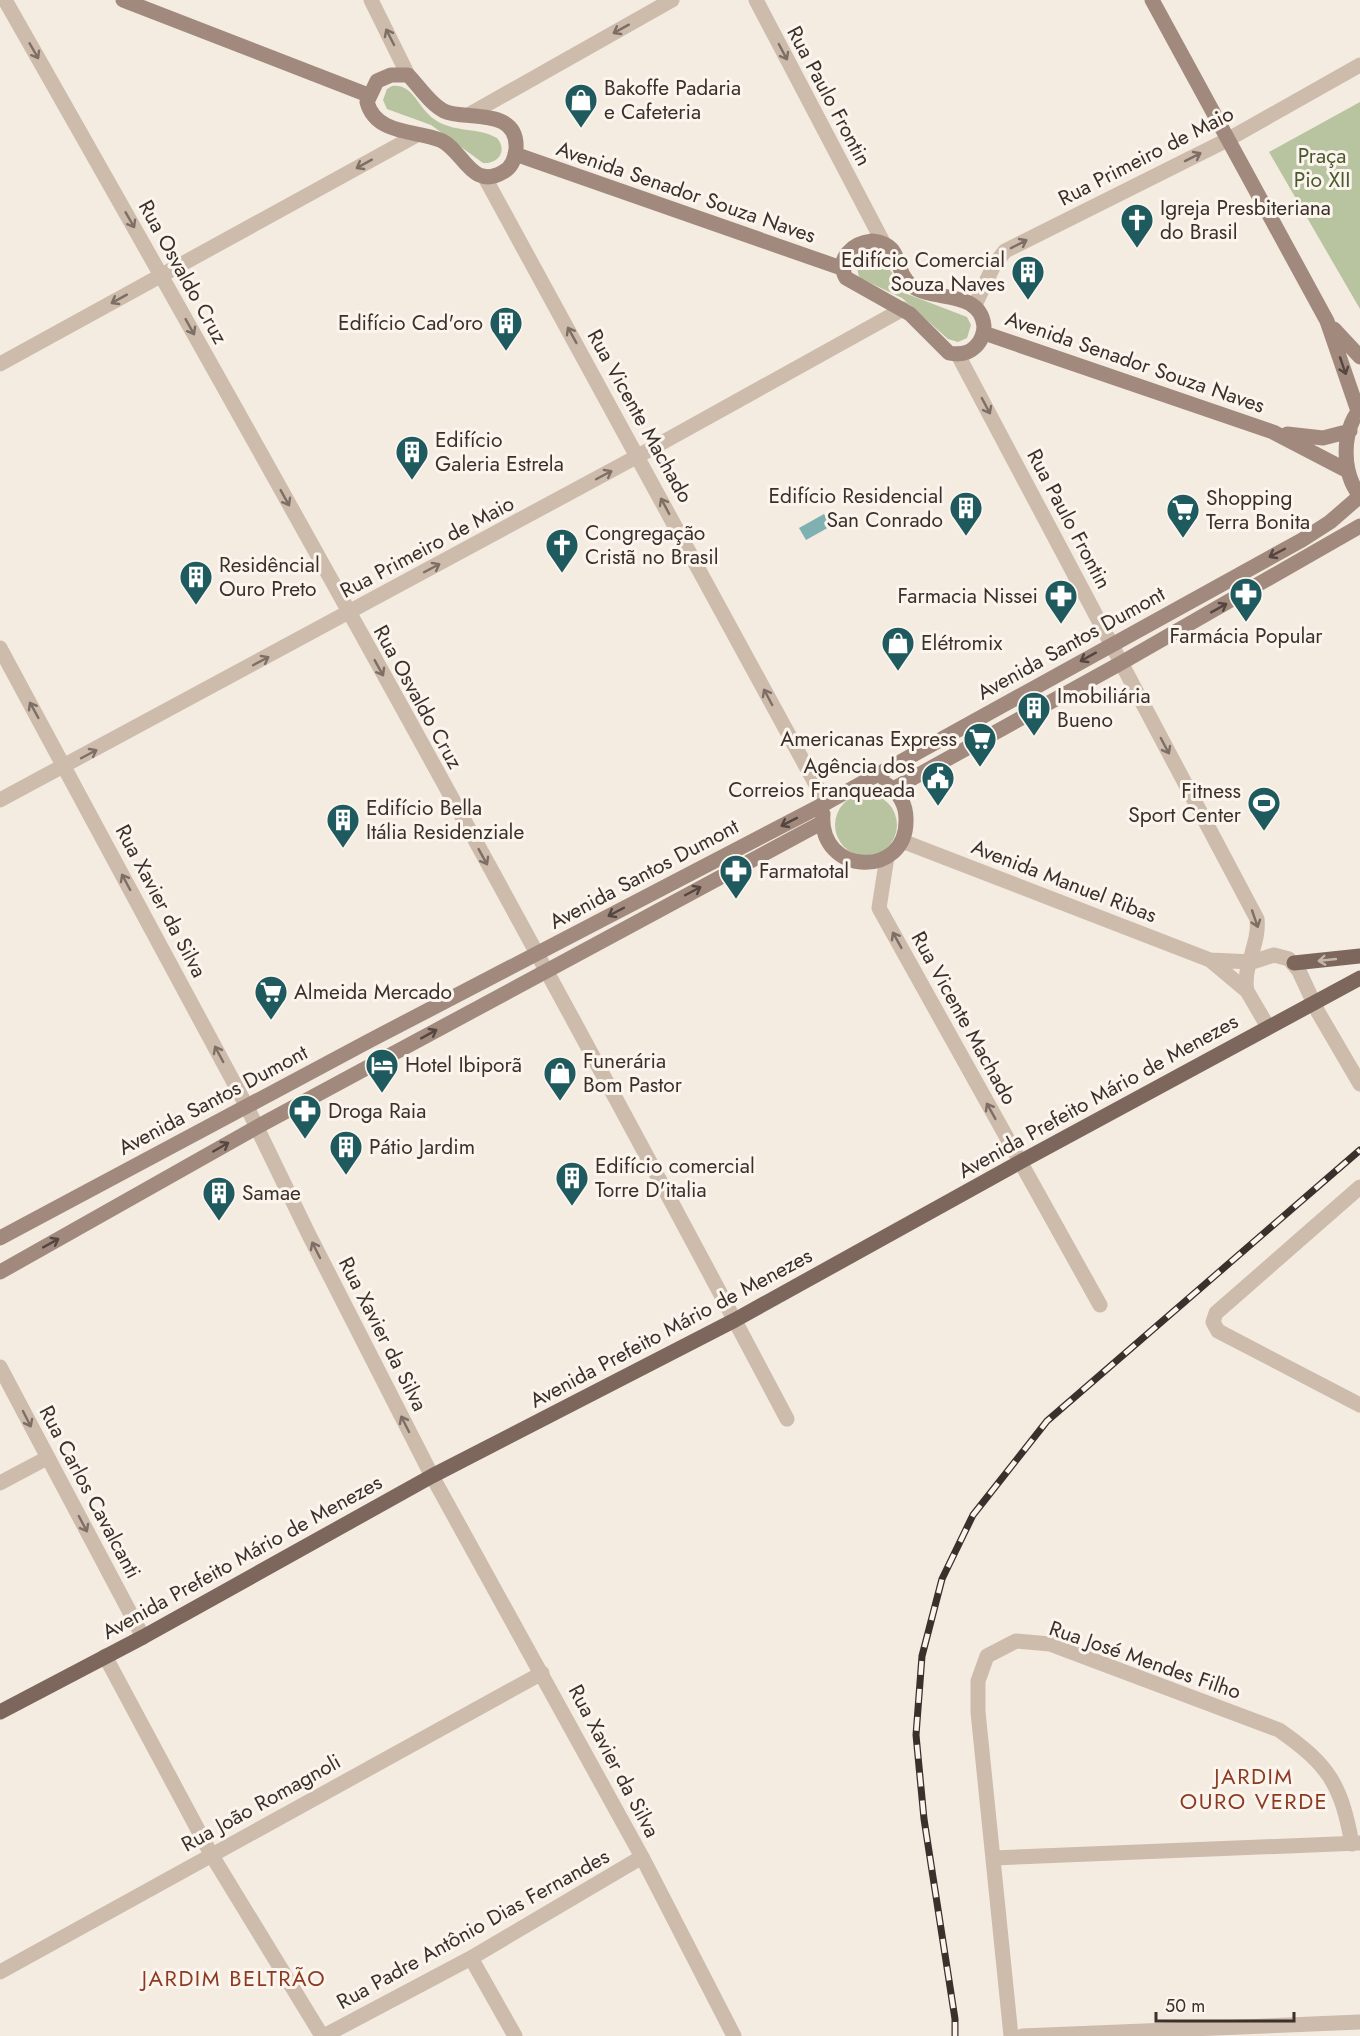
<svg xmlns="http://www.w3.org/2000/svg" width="1360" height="2036" viewBox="0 0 1360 2036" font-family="Jost,sans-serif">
<rect width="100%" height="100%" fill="#f4ebe1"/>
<path fill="#b8c4a0" d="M392,86C413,83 418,108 434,119C453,133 478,127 497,138C508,151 498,164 483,163L431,125L387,109L383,100L387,89Z
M1360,102V309L1269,152Z
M871,255L883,260L907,294L967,317L971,325L967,338L958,342L948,339L902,298L860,278C856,270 857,265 862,258Z
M835 825a31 31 0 1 1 62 0a31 31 0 1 1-62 0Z"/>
<path fill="#7fb0b2" d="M824,514L831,526L806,540L799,528Z"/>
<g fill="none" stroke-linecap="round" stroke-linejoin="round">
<path stroke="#cdbbac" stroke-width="15" d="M5,0C272,469 535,942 787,1419
M371,0L408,75
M756,0L883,242
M470,114L672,0
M484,176L826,803
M974,307L994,265L1005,251L1227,140L1360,65
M958,355L1257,919C1260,944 1242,967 1247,991
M0,364L415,136
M0,648L246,1105L309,1235L432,1476L642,1857L734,2036
M0,800L638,456L903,309
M902,841L1210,960L1247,991L1268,1027
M887,857L879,908L1100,1305
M1210,960L1252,962L1274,955L1289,959L1299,971L1318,1012L1360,1084
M1360,1187L1216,1313L1213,1322L1218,1331L1360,1405
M0,1367L143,1637
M0,1483L47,1458
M105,1656L211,1854L322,2036
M993,1858L1360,1843
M471,1958L515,2036
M0,1972L542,1673
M324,2036L471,1958L642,1857
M1011,2036L978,1712V1681L987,1656L1016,1641L1050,1644L1279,1730C1329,1765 1341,1784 1352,1844
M1022,2036L1360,2022"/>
<path stroke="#a18a7d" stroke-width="15" d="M123,0L368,95
M1152,0L1327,321L1358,411
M391,75H408C419,86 430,104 444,111C464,121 519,106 516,149C515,159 511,168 503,172C471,191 463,149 440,140C415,130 376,135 367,102L377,81Z
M515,154L844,269
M872,241C906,245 891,269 912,286C933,302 980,289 984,326C984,333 981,342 975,347C968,354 959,355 949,353L910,314L846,278C835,258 853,243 872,241Z
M1334,329L1360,357
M984,333L1273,432L1348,471
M1287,434L1323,438L1350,431
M893,789L1121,663L1360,526
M823,814C818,876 908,879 906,819C906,804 898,792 886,784
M0,1238L369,1041L826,803L1302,540L1330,522L1360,496C1342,473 1341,433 1360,409
M0,1272L257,1127L823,822"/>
<path stroke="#7d675c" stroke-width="15" d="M1294,963L1360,956
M0,1712L143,1637L432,1476L735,1320L1020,1162L1360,978"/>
<g stroke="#3b302b" stroke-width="7">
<path id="rail" d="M955,2036V2019L924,1819L916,1735L922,1656L942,1579L973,1515L1047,1421L1360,1150"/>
</g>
<use href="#rail" stroke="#fbf5ee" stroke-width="4.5" stroke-dasharray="14" stroke-linecap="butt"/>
</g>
<defs><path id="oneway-shaft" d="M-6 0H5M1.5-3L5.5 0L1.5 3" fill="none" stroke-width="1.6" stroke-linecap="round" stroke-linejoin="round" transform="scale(1.5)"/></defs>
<g stroke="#7d6f65">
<use href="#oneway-shaft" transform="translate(621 29) rotate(151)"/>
<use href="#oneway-shaft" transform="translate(390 37) rotate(-117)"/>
<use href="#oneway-shaft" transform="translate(34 51) rotate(60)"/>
<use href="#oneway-shaft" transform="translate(783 52) rotate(62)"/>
<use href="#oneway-shaft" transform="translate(1193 157) rotate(-27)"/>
<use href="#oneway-shaft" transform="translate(364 164) rotate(151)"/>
<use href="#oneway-shaft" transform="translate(130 220) rotate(60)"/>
<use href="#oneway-shaft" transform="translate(1019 244) rotate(-27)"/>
<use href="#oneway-shaft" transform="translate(119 299) rotate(151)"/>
<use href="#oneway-shaft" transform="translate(190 327) rotate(61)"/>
<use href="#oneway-shaft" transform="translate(572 335) rotate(-119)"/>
<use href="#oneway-shaft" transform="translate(986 406) rotate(62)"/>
<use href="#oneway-shaft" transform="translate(604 475) rotate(-28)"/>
<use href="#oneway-shaft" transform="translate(285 498) rotate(61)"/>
<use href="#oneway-shaft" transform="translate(665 506) rotate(-118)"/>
<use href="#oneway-shaft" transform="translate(432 568) rotate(-28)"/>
<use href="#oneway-shaft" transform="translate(261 661) rotate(-28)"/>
<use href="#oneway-shaft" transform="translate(379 668) rotate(61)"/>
<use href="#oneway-shaft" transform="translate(768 697) rotate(-118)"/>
<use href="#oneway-shaft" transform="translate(34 710) rotate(-119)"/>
<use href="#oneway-shaft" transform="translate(1165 746) rotate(62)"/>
<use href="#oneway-shaft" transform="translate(89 754) rotate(-28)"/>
<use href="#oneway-shaft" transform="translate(483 857) rotate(61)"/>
<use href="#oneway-shaft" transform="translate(126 882) rotate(-118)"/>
<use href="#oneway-shaft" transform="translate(1255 919) rotate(71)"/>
<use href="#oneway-shaft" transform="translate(897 940) rotate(-119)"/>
<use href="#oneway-shaft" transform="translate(219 1054) rotate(-118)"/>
<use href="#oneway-shaft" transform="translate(991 1111) rotate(-119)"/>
<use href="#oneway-shaft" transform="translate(316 1250) rotate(-117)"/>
<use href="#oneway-shaft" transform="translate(27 1419) rotate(63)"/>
<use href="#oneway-shaft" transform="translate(405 1424) rotate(-117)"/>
<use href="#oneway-shaft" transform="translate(83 1524) rotate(62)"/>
</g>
<g stroke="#544640">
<use href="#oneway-shaft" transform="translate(1343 366) rotate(71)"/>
<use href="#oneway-shaft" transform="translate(1277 553) rotate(152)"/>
<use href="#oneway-shaft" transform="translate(1219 608) rotate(-29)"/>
<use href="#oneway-shaft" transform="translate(1088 657) rotate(151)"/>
<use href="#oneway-shaft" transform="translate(789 822) rotate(153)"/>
<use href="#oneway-shaft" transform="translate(693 891) rotate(-28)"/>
<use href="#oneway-shaft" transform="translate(616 912) rotate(152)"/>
<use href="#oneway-shaft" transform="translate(429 1034) rotate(-29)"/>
<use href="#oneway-shaft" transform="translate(221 1147) rotate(-30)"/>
<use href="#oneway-shaft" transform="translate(51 1243) rotate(-29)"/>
</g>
<use stroke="#c2b5ac" href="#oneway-shaft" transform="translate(1327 960) rotate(174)"/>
<defs>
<g id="shop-pin" transform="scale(1.725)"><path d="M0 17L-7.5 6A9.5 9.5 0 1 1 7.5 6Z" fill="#1f5a5e" stroke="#fbf5ee"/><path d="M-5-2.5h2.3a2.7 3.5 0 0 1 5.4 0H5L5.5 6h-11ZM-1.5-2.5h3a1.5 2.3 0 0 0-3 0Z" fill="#fff"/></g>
<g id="church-pin" transform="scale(1.725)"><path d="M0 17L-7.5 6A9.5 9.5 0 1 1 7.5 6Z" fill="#1f5a5e" stroke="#fbf5ee"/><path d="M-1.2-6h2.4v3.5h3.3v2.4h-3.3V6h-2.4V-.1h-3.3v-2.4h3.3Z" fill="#fff"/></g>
<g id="building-pin" transform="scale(1.725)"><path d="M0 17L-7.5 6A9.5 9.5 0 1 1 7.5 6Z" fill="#1f5a5e" stroke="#fbf5ee"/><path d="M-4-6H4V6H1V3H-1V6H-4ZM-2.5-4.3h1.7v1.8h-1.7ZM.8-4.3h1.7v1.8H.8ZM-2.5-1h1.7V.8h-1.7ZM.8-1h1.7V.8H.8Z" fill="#fff"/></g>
<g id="supermarket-pin" transform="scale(1.725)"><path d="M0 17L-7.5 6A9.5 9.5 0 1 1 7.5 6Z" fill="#1f5a5e" stroke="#fbf5ee"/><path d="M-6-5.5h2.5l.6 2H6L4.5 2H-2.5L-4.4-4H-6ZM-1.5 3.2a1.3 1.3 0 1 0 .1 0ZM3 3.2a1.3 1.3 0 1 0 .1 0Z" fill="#fff"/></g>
<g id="pharmacy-pin" transform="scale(1.725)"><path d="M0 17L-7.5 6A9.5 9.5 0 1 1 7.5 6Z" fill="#1f5a5e" stroke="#fbf5ee"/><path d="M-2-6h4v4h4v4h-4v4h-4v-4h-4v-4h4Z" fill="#fff"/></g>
<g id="civic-pin" transform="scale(1.725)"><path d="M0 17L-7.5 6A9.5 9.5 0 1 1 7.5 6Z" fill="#1f5a5e" stroke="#fbf5ee"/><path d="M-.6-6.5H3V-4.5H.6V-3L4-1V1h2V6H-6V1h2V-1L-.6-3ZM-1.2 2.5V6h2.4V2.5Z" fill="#fff"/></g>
<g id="stadium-pin" transform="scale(1.725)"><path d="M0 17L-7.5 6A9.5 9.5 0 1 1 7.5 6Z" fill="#1f5a5e" stroke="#fbf5ee"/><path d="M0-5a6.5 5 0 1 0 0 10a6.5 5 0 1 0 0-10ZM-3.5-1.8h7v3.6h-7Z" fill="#fff"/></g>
<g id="hotel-pin" transform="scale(1.725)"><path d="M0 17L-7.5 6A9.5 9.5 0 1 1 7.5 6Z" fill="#1f5a5e" stroke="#fbf5ee"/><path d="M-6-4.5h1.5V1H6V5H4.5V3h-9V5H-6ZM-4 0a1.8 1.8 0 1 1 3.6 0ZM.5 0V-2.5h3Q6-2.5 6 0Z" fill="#fff"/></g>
</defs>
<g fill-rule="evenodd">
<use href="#shop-pin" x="581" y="100"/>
<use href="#church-pin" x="1137" y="220"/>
<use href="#building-pin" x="1028" y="272"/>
<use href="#building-pin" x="506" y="323"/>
<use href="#building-pin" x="412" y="452"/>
<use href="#building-pin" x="966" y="508"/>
<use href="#supermarket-pin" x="1183" y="510"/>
<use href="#church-pin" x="562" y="545"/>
<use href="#building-pin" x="196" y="577"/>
<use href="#pharmacy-pin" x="1246" y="594"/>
<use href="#pharmacy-pin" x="1061" y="596"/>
<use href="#shop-pin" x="898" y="643"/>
<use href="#building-pin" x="1034" y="708"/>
<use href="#supermarket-pin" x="980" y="739"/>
<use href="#civic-pin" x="938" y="778"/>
<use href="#stadium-pin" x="1264" y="803"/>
<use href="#building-pin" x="343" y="820"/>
<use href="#pharmacy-pin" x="736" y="871"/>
<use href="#supermarket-pin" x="271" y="992"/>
<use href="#hotel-pin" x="382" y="1065"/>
<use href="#shop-pin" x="560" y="1073"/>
<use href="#pharmacy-pin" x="305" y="1111"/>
<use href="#building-pin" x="346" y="1147"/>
<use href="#building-pin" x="572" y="1178"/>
<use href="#building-pin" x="219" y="1193"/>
</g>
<g text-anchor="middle" stroke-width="6" stroke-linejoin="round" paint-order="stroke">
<g font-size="21" fill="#3b302b" stroke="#fbf5ee" text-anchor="start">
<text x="604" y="95">Bakoffe Padaria<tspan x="604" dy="24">e Cafeteria</tspan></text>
<text x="1160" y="215">Igreja Presbiteriana<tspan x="1160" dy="24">do Brasil</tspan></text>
<text x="1005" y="267" text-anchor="end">Edifício Comercial<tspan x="1005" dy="24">Souza Naves</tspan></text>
<text x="483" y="330" text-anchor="end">Edifício Cad'oro</text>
<text x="435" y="447">Edifício<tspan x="435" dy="24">Galeria Estrela</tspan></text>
<text x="943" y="503" text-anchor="end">Edifício Residencial<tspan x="943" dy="24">San Conrado</tspan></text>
<text x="1206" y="505">Shopping<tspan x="1206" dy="24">Terra Bonita</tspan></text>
<text x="585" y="540">Congregação<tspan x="585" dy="24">Cristã no Brasil</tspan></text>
<text x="219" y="572">Residêncial<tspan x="219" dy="24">Ouro Preto</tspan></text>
<text x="1038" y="603" text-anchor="end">Farmacia Nissei</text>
<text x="1246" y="643" text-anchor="middle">Farmácia Popular</text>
<text x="921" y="650">Elétromix</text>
<text x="1057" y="703">Imobiliária<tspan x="1057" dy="24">Bueno</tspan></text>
<text x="957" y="746" text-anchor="end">Americanas Express</text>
<text x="915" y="773" text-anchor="end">Agência dos<tspan x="915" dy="24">Correios Franqueada</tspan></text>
<text x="1241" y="798" text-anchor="end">Fitness<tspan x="1241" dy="24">Sport Center</tspan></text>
<text x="366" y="815">Edifício Bella<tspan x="366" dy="24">Itália Residenziale</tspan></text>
<text x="759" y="878">Farmatotal</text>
<text x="294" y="999">Almeida Mercado</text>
<text x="583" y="1068">Funerária<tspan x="583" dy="24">Bom Pastor</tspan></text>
<text x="405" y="1072">Hotel Ibiporã</text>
<text x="328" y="1118">Droga Raia</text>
<text x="369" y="1154">Pátio Jardim</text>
<text x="595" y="1173">Edifício comercial<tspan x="595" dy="24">Torre D'italia</tspan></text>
<text x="242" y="1200">Samae</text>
</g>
<g font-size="21" fill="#3b302b" stroke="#fbf5ee">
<text transform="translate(829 96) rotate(62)" y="7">Rua Paulo Frontin</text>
<text transform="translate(1146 156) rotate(-27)" y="7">Rua Primeiro de Maio</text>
<text transform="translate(686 192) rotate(19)" y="7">Avenida Senador Souza Naves</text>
<text transform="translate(183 272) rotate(61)" y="7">Rua Osvaldo Cruz</text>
<text transform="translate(1135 362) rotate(19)" y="7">Avenida Senador Souza Naves</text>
<text transform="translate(640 416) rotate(61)" y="7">Rua Vicente Machado</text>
<text transform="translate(1069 519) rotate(62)" y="7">Rua Paulo Frontin</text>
<text transform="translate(427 547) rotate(-28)" y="7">Rua Primeiro de Maio</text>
<text transform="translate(1071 643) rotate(-29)" y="7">Avenida Santos Dumont</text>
<text transform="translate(418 697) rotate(61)" y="7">Rua Osvaldo Cruz</text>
<text transform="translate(644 874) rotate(-28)" y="7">Avenida Santos Dumont</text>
<text transform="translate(1064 881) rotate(21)" y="7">Avenida Manuel Ribas</text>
<text transform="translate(161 901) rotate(62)" y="7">Rua Xavier da Silva</text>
<text transform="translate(964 1018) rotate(61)" y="7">Rua Vicente Machado</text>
<text transform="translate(1098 1096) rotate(-29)" y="7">Avenida Prefeito Mário de Menezes</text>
<text transform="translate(213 1100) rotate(-28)" y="7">Avenida Santos Dumont</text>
<text transform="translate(671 1328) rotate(-28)" y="7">Avenida Prefeito Mário de Menezes</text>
<text transform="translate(383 1334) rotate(63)" y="7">Rua Xavier da Silva</text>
<text transform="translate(90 1492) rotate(62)" y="7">Rua Carlos Cavalcanti</text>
<text transform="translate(242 1557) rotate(-29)" y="7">Avenida Prefeito Mário de Menezes</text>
<text transform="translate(1145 1660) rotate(19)" y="7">Rua José Mendes Filho</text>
<text transform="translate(614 1761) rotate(62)" y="7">Rua Xavier da Silva</text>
<text transform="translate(261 1803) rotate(-29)" y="7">Rua João Romagnoli</text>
<text transform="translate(473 1929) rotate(-29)" y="7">Rua Padre Antônio Dias Fernandes</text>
</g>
<g font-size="21" fill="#4a5a2e" stroke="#fbf5ee">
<text x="1322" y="163">Praça<tspan x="1322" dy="24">Pio XII</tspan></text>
</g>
<g font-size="22" letter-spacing="1.5" fill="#8c3b22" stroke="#fbf5ee">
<text x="1254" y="1784">JARDIM<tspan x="1254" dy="25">OURO VERDE</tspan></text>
<text x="234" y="1986">JARDIM BELTRÃO</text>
</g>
</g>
<path d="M1156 2012v9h138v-9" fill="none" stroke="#3b302b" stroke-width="3"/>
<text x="1165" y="2012" font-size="18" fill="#3b302b" stroke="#fbf5ee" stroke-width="4.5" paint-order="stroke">50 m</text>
</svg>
